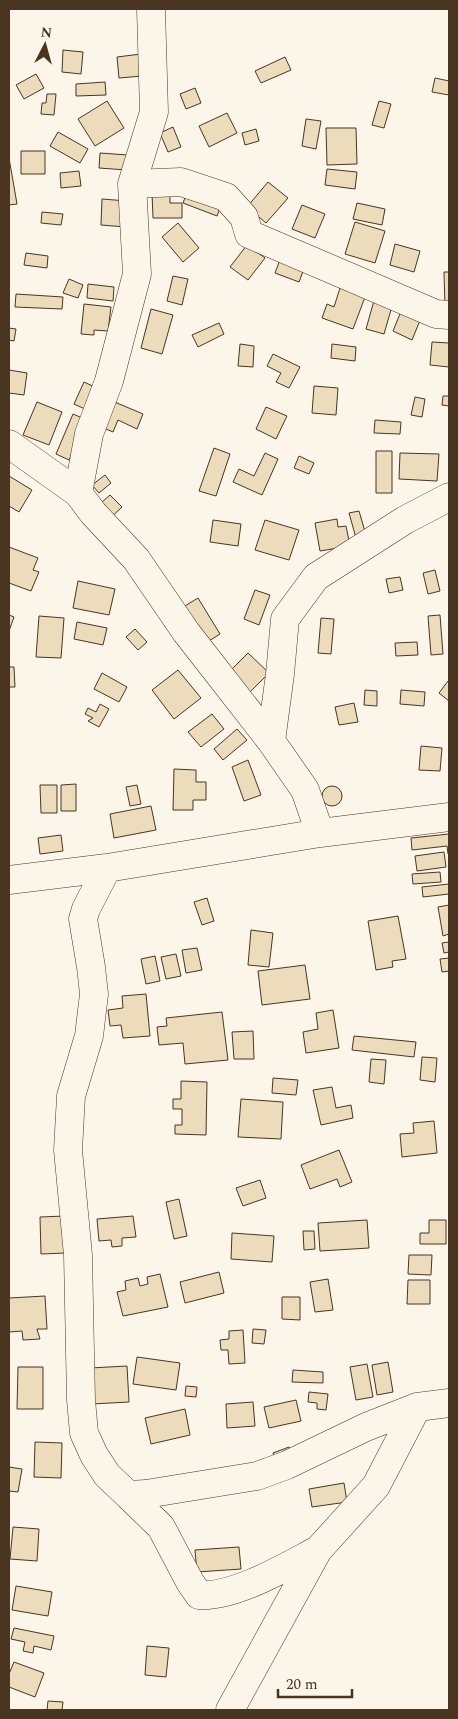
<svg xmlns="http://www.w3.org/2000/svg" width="458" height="1719" viewBox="0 0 458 1719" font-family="Spectral,serif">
<rect width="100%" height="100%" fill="#fbf6e9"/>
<path fill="#ecdcbc" stroke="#4a3520" d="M63,50L83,52L81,74L62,72Z
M141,54L142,76L119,78L117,57Z
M285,57L291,70L261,83L255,71Z
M36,74L44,88L24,99L16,85Z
M435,78L449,81V95L432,92Z
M105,82L106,95L76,96V84Z
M195,88L201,103L186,109L180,94Z
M47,94H56L54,115L41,114L42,103H46Z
M107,101L124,128L95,146L78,119Z
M379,101L391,104L384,128L372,125Z
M227,113L237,133L209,147L199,126Z
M306,119L321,121L316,149L302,146Z
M173,127L181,147L168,152L160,133Z
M326,128H356L357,164L327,165Z
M256,129L259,141L245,145L242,133Z
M58,132L88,149L80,163L50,146Z
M21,151H45V174H21Z
M100,153L128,155L127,170L99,168Z
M9,158L17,204L9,205Z
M327,169L357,172L355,189L325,185Z
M79,171L81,186L61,188L60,173Z
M268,182L288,198L266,223L247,207Z
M188,190L222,203L217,216L183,203Z
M152,193H170V203H182V218H153Z
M102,199L127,201L126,227L101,225Z
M357,203L385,209L382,225L353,219Z
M302,205L325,214L315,238L292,229Z
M42,212L63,214L61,225L41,223Z
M355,222L385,231L375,263L345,254Z
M178,223L199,248L183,262L162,237Z
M395,244L420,251L414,272L390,265Z
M247,245L265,258L248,280L230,267Z
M26,253L48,256L47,268L24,265Z
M281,257L305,266L299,282L275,273Z
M444,272H449V309H445Z
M173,276L188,279L182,305L167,301Z
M69,279L83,285L78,298L63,293Z
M88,284L114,287L113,301L87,298Z
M340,288L365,297L353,329L322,318L327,304L334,307Z
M16,294L63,297L62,309L15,307Z
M375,297L393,303L384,334L366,329Z
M84,304L111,307L108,331L94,330V335L81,334Z
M151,309L173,315L162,354L141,348Z
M402,309L421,318L412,340L393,331Z
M219,323L224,334L198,347L192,335Z
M9,328L16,329L14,341L9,340Z
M432,342L449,343V367L430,365Z
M240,344L254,346L253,367L238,366Z
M332,344L356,347L355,361L331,358Z
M273,354L300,367L289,388L276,382L281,373L267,366Z
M9,370L27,373L24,395L9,393Z
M84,382L97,388L87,410L74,404Z
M314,386L338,388L336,415L312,413Z
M443,396H449V406L442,405Z
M415,397L425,399L422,417L411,415Z
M110,400L143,414L137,429L118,420L113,432L99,426Z
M37,402L62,412L49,445L23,435Z
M266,407L287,416L276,439L256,429Z
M73,414L87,420L69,460L56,454Z
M375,420L401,422L400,434L374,433Z
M214,448L230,454L216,496L199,491Z
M376,451H392V493H376Z
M265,453L278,459L262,495L233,482L239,469L254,476Z
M400,453L439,454L437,481L399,479Z
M299,456L314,463L309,474L294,468Z
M105,475L111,483L99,493L92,485Z
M9,476L32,490L19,512L9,506Z
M110,495L122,507L105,523L94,509Z
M359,511L366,535L356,538L349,513Z
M337,519L338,527L346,526L350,546L320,551L315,523Z
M213,520L241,524L238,546L210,542Z
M265,520L299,530L289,560L255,550Z
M9,547L38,558L33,570L39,572L31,591L9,583Z
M435,570L440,591L428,594L423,573Z
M400,577L403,590L389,593L386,579Z
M78,581L115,589L109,615L73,608Z
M255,590L270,595L259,625L244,619Z
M198,598L220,634L198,648L175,612Z
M9,615L14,617L9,631Z
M440,615L443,654L431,655L428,616Z
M39,616L64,618L61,658L36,657Z
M321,618L334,619L331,654L318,653Z
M77,622L107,628L103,645L74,639Z
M135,629L147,642L138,650L126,637Z
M417,642L418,655L396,656L395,643Z
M248,653L269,673L245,697L224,677Z
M9,667H14L15,687H9Z
M178,670L201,698L174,719L152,690Z
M102,673L127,687L119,702L94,689Z
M448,681L449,682V701L439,693Z
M365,690L377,691V706L364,705Z
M401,690L425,692L424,706L400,704Z
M354,703L358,722L339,725L335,707Z
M100,704L109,709L99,727L88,721L93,718L85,714L88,708L96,712Z
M212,714L224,729L201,747L188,732Z
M237,729L247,740L223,760L214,749Z
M421,746L442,748L440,771L419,770Z
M248,760L261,795L244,801L232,767Z
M174,769L196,770V782H206V800H193V810H173Z
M76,784V811H61V785Z
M40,785H57V813H41Z
M137,785L141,804L130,806L126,787Z
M322 796a10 10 0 1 1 20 0a10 10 0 1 1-20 0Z
M151,806L156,830L114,838L110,814Z
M449,834V853L448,854L447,846L412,850L411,838Z
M61,835L63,851L40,854L38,838Z
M444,852L446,867L417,871L415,856Z
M440,872L441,882L413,884L412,874Z
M449,884V894L423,897L422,887Z
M207,898L214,921L202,925L194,902Z
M449,905V934L443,936L438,907Z
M398,916L406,959L392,961L393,967L376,970L368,921Z
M251,930L273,933L269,967L248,965Z
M449,942V952L444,953L442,943Z
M197,948L202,970L186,973L182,950Z
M176,954L181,976L166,979L161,957Z
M155,956L160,981L146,984L141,959Z
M449,958V971L442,972L440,959Z
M305,965L310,999L262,1005L258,971Z
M146,994L150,1036L123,1038L121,1025L110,1026L108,1010L123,1008L122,996Z
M333,1010L339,1048L306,1053L303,1032L318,1029L316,1013Z
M222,1012L228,1060L185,1064L183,1043L159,1045L157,1027L167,1026L166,1018Z
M253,1031L254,1059H234L232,1032Z
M354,1036L416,1042L414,1057L352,1050Z
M422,1057L437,1058L435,1082L420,1080Z
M371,1059L386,1060L384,1084L369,1082Z
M273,1078L298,1080L296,1095L272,1093Z
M181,1081L207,1082L206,1135L175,1134V1125H182V1109H173V1099H181Z
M332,1087L336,1108L351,1105L353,1118L321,1125L313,1090Z
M241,1099L283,1102L281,1139L238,1137Z
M434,1121L437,1153L402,1157L400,1134L414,1133L413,1123Z
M339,1150L352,1182L340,1187L337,1179L310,1189L301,1165Z
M260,1180L266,1198L243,1206L236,1188Z
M179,1199L187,1236L174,1239L166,1202Z
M65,1216L66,1253L41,1254L40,1217Z
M133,1216L136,1237L122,1238V1246L112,1247L111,1240L99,1241L97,1219Z
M367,1220L369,1248L320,1251L318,1223Z
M429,1220H446V1244H420V1233H429Z
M303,1231H314L315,1249L304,1250Z
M232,1233L274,1236L272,1262L231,1259Z
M409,1255H432L431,1275L408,1274Z
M219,1272L224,1293L185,1303L180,1282Z
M160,1274L168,1307L123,1316L117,1292L126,1290L125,1281L138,1278L140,1286L148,1284L147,1277Z
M328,1279L333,1310L315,1312L310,1282Z
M408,1280H430V1304H407Z
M45,1296L47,1329H37L40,1339L23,1340L22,1331L9,1332V1298Z
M282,1297H300V1320L282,1319Z
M253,1329L266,1330L264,1344L252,1343Z
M243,1330L245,1363L229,1364L228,1350H221L220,1340L229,1339V1331Z
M137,1357L180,1363L176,1390L133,1384Z
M388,1362L393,1392L377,1395L372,1365Z
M367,1364L373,1397L356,1400L350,1367Z
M127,1366L129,1402L92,1404L90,1368Z
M18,1367H43V1409H17Z
M293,1370L323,1372V1383L292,1382Z
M186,1386L197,1387L196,1397L185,1396Z
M309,1392L328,1394L326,1410L317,1409V1403L308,1402Z
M296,1400L301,1421L269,1428L264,1407Z
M253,1402L255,1426L227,1428L226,1404Z
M185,1409L190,1435L151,1444L145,1418Z
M35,1442L62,1443L61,1478L34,1477Z
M289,1447L292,1457L276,1463L273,1453Z
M9,1467L22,1469L18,1492L9,1491Z
M344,1483L347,1502L312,1507L309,1489Z
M13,1527L39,1529L37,1561L10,1559Z
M239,1547L241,1569L197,1572L195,1550Z
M16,1586L52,1592L48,1616L12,1610Z
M14,1628L54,1636L51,1650L34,1646L33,1653L23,1651L25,1642L11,1639Z
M147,1646L169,1648L166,1677L145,1675Z
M14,1662L44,1673L35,1697L9,1687V1674Z
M48,1701L63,1702L62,1710H47Z"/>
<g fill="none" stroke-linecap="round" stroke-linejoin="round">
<g stroke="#4a3520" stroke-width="29">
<path id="minor" d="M132,184L181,182L226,197L244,217L249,234L436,314L449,315
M9,444L78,493L93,513L136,559L186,632L271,741
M78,493L89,434L109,381L137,274L132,184L154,112L151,9
M320,833L305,790L271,741L280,674L285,619L316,577L405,520L449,497
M107,868L86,909L83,919L91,967L94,994L89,1036L71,1096L68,1150L78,1255L81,1400L84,1433L94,1455L107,1475L128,1495L146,1494L257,1476L287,1465L366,1427L417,1407
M9,880L107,868L320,833L449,817
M128,1495L161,1527L190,1582L199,1595C234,1598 287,1566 318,1550
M230,1710L318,1550L376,1486L417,1407L449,1403"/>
</g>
<use href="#minor" stroke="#fbf6e9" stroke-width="28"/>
</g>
<rect width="458" height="1719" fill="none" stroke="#4a3520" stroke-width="20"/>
<g transform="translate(45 45) rotate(6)" stroke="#fbf6e9" stroke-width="4" paint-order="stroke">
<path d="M0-4L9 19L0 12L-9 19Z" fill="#4a3520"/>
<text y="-8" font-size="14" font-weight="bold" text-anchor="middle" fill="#4a3520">N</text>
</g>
<path d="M278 1689v8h74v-8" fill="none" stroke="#4a3520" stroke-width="2.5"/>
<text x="286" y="1689" font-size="15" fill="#4a3520" stroke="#fbf6e9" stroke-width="4" paint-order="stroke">20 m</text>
</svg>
